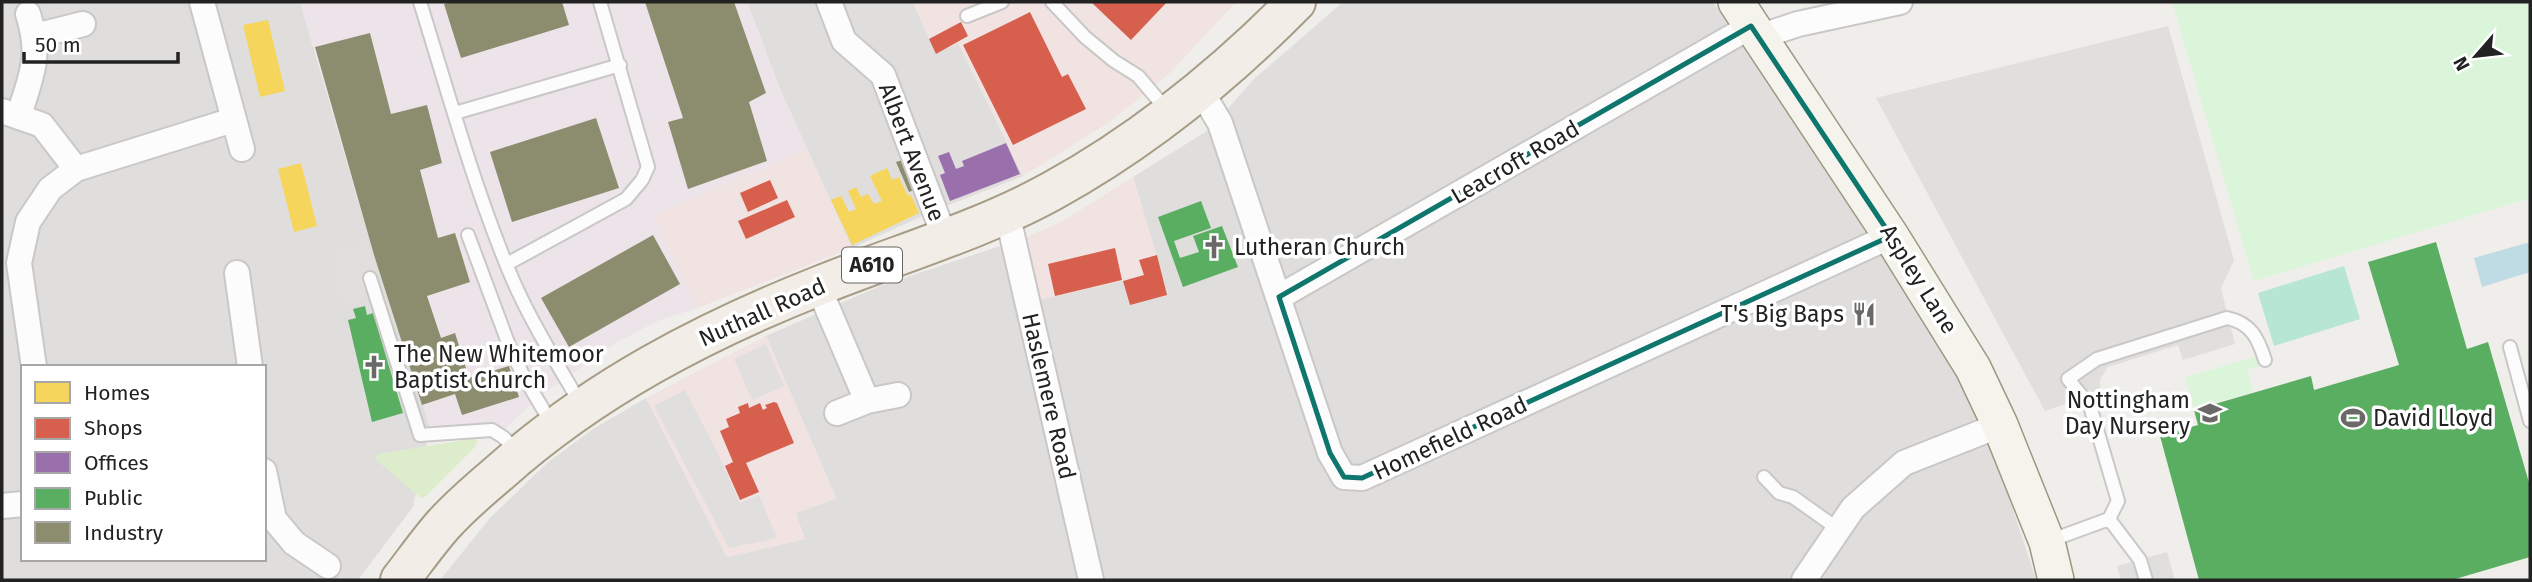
<svg xmlns="http://www.w3.org/2000/svg" width="2532" height="582" viewBox="0 0 2532 582" font-family="'Fira Sans',sans-serif">
<rect width="100%" height="100%" fill="#f0eeeb"/>
<path fill="#dfdedc" fill-rule="evenodd" d="M2,2H300L374,255L430,427L413,507L358,580H2ZM23,367H264V559H23Z
M747,2H913L929,39L958,42L1023,176L936,210L852,248L780,89Z
M1343,2H1713L1856,217L1958,377L1994,451L2036,580H440L490,518L547,463L593,429L646,398L727,557L805,539L795,513L836,498L766,336L880,286L1024,238L1161,272L1133,177L1210,129L1254,79Z"/>
<path fill="#f1e3e1" d="M913,2H1236L1170,73L1111,121L1023,176L958,43L936,54Z
M807,149L852,248L698,308L653,216Z
M1133,177L1162,272L1040,300L1024,238L1061,222Z
M766,336L836,499L796,513L805,539L727,557L646,398Z"/>
<path fill="#ede4e9" d="M300,2H747L780,89L807,149L653,216L698,308L660,320L619,341L542,395L504,429L492,425L430,427L374,255Z"/>
<path fill="#ddeccb" d="M472,439L478,440L474,448L425,497L421,498L375,459L378,454Z"/>
<path fill="#daf5da" d="M2172,2H2530V198L2254,281Z
M2259,356L2261,366L2247,370L2253,392L2194,409L2185,377Z"/>
<path fill="#b7e6d2" d="M2344,266L2360,319L2274,346L2258,293Z"/>
<path fill="#e0dfde" d="M2168,26L2234,260L2221,288L2235,344L2183,360L2178,345L2108,367L2100,379V392L2045,411L1876,98Z
M367,244L382,294L343,302L335,252Z
M766,344L784,386L752,400L734,359Z
M685,390L718,454L740,503L759,495L777,538L729,548L654,406Z
M2167,552L2175,580H2121L2117,566Z"/>
<path fill="#bfdbe3" d="M2530,242V272L2482,287L2474,258Z"/>
<path fill="#f6d55c" d="M268,20L285,91L260,97L243,25Z
M301,163L317,226L294,232L278,169Z
M887,168L892,180L899,177L908,196L911,195L919,213L852,245L831,200L841,196L849,212L856,209L848,191L856,187L861,197L868,194L874,204L882,201L870,176Z"/>
<path fill="#d6604d" d="M1091,2H1167L1131,40Z
M1030,12L1062,77L1068,74L1086,109L1013,145L963,45Z
M961,22L968,36L936,54L929,39Z
M770,180L778,198L748,212L740,193Z
M787,200L795,217L746,239L738,221Z
M1115,248L1122,280L1055,296L1048,264Z
M1157,255L1167,295L1130,305L1123,281L1144,275L1139,260Z
M774,402L777,403L794,443L746,463L759,492L740,500L725,466L733,462L720,431L729,427L726,419L740,413L738,407L748,403L749,408L760,403L763,410L767,408L765,405Z"/>
<path fill="#9970ab" d="M1006,143L1020,174L950,201L940,175L945,173L938,156L949,152L956,169L964,166L962,161Z"/>
<path fill="#5aae61" d="M1201,201L1211,228L1174,241L1180,258L1199,252L1193,236L1222,226L1238,267L1183,287L1158,217Z
M2436,242L2467,349L2488,342L2530,486V557L2452,580H2199L2160,436L2198,425L2194,410L2311,376L2314,390L2399,365L2368,262Z
M365,306L367,315L373,313L403,413L372,422L348,320L356,318L353,309Z"/>
<path fill="#8c8c6e" d="M451,2H562L569,25L461,58L444,4Z
M645,2H734L766,93L749,102L767,161L688,189L668,122L683,118Z
M370,33L391,114L427,105L442,163L420,170L438,238L455,233L470,282L427,296L441,338L455,333L469,378L509,366L519,397L462,415L455,394L422,405L374,255L315,47Z
M596,118L619,188L512,222L490,152Z
M903,160L916,189L909,192L896,162Z
M653,235L680,284L569,347L541,298Z"/>
<g fill="none" stroke-linecap="round" stroke-linejoin="round">
<g stroke="#c9c8c7" stroke-width="16">
<path id="service" d="M420,2C448,92 473,184 509,271C528,317 555,360 580,403
M1052,2L1085,37L1114,61L1138,76L1166,109
M967,16L1002,2
M455,113L620,65
M468,235L510,348L524,377L553,426
M507,264L626,199L642,180L648,167L600,2
M370,278L420,435L492,430L503,437L518,451
M2510,347L2530,421
M1764,477L1779,493L1793,497L1838,529
M2109,519L2140,560L2146,580
M2049,541L2109,519L2118,501L2090,406L2068,379L2097,359L2227,318C2251,323 2258,338 2265,360"/>
</g>
<g stroke="#c9c8c7" stroke-width="28">
<path id="minor" d="M202,2L242,149
M829,2L844,41L883,75L945,238
M35,36L83,24
M1759,37L1798,24L1900,2
M1201,91L1220,123L1330,453L1344,477L1362,478L1891,236
M2,111L42,125L76,169
M19,116C31,74 42,58 28,14
M1007,213L1091,580
M237,273L250,367
M818,286L867,401L837,413
M1279,297L1751,26
M34,367L19,263L28,222L50,189L76,169L233,120
M867,401L898,395
M264,471L274,519L294,543L328,566
M2,506L23,504
M1804,580L1853,508L1904,463L2000,425"/>
</g>
<g stroke="#999a82" stroke-width="38">
<path id="secondary" d="M1736,2L1891,236L1973,368L2000,425L2047,542L2056,580"/>
</g>
<g stroke="#a79c86" stroke-width="42">
<path id="primary" d="M400,580C414,562 428,542 443,525C460,506 480,489 499,473C593,389 704,331 821,285C898,254 979,231 1052,191C1141,142 1225,74 1296,2"/>
</g>
<use href="#service" stroke="#fdfcfc" stroke-width="12"/>
<use href="#minor" stroke="#fdfcfc" stroke-width="24"/>
<use href="#secondary" stroke="#f4f4ed" stroke-width="35"/>
<use href="#primary" stroke="#f3ede7" stroke-width="38"/>
</g>
<path fill="none" stroke="#0f766e" stroke-width="5" stroke-linejoin="round" d="M1751,26L1891,236L1362,478L1344,477L1330,453L1279,297Z"/>
<defs>
<g id="church-bare" transform="scale(1.89)"><path d="M-1.2-6h2.4v3.5h3.3v2.4h-3.3V6h-2.4V-.1h-3.3v-2.4h3.3Z" fill="#6a6968" stroke="#fff" stroke-width="2.5" paint-order="stroke"/></g>
<g id="restaurant-bare" transform="scale(1.89)"><path d="M-5-6h1v4h1v-4h1v4h1v-4h1v5L-1.5 .5V6h-2V.5L-5-1ZM5-6V6H3V1.5H1.5Q1.5-4 5-6Z" fill="#6a6968" stroke="#fff" stroke-width="2.5" paint-order="stroke"/></g>
<g id="school-bare" transform="scale(1.89)"><path d="M0-5L7-2L0 1L-7-2ZM-4 1L0 2.5L4 1V4Q0 6-4 4Z" fill="#6a6968" stroke="#fff" stroke-width="2.5" paint-order="stroke"/></g>
<g id="stadium-bare" transform="scale(1.89)"><path d="M0-5a6.5 5 0 1 0 0 10a6.5 5 0 1 0 0-10ZM-3.5-1.8h7v3.6h-7Z" fill="#6a6968" stroke="#fff" stroke-width="2.5" paint-order="stroke"/></g>
</defs>
<g fill-rule="evenodd">
<use href="#church-bare" x="1214" y="247"/>
<use href="#restaurant-bare" x="1864" y="314"/>
<use href="#church-bare" x="374" y="367"/>
<use href="#school-bare" x="2210" y="413"/>
<use href="#stadium-bare" x="2353" y="418"/>
</g>
<g text-anchor="middle" stroke-width="7" stroke-linejoin="round" paint-order="stroke">
<rect fill="#fff" stroke="#646464" stroke-width="2" x="842" y="247.5" width="60" height="35" rx="5"/>
<g font-size="21" font-weight="bold" fill="#222">
<text x="872" y="272">A610</text>
</g>
<g font-size="23" fill="#222" stroke="#fff">
<text transform="translate(912 152) rotate(69)" y="8">Albert Avenue</text>
<text transform="translate(1515 162) rotate(-30)" y="8">Leacroft Road</text>
<text transform="translate(1919 279) rotate(58)" y="8">Aspley Lane</text>
<text transform="translate(762 312) rotate(-24)" y="8">Nuthall Road</text>
<text transform="translate(1049 396) rotate(77)" y="8">Haslemere Road</text>
<text transform="translate(1450 438) rotate(-25)" y="8">Homefield Road</text>
</g>
<g font-size="23" fill="#222" stroke="#fff" text-anchor="start">
<text x="1234" y="255">Lutheran Church</text>
<text x="1844" y="322" text-anchor="end">T's Big Baps</text>
<text x="394" y="362">The New Whitemoor<tspan x="394" dy="26">Baptist Church</tspan></text>
<text x="2190" y="408" text-anchor="end">Nottingham<tspan x="2190" dy="26">Day Nursery</tspan></text>
<text x="2373" y="426">David Lloyd</text>
</g>
</g>
<rect width="2532" height="582" fill="none" stroke="#222222" stroke-width="7"/>
<rect x="21" y="365" width="245" height="196" fill="#ffffff" stroke="#a7a7a7" stroke-width="2"/>
<rect x="35" y="382" width="35" height="21" fill="#f6d55c" stroke="#a7a7a7" stroke-width="2"/>
<text x="84" y="400" font-size="21" fill="#222222">Homes</text>
<rect x="35" y="418" width="35" height="21" fill="#d6604d" stroke="#a7a7a7" stroke-width="2"/>
<text x="84" y="435" font-size="21" fill="#222222">Shops</text>
<rect x="35" y="452" width="35" height="21" fill="#9970ab" stroke="#a7a7a7" stroke-width="2"/>
<text x="84" y="470" font-size="21" fill="#222222">Offices</text>
<rect x="35" y="488" width="35" height="21" fill="#5aae61" stroke="#a7a7a7" stroke-width="2"/>
<text x="84" y="505" font-size="21" fill="#222222">Public</text>
<rect x="35" y="522" width="35" height="21" fill="#8c8c6e" stroke="#a7a7a7" stroke-width="2"/>
<text x="84" y="540" font-size="21" fill="#222222">Industry</text>
<g transform="translate(2476 56) rotate(242)" stroke="#ffffff" stroke-width="5" paint-order="stroke">
<path d="M0-5L12 26L0 18L-12 26Z" fill="#222222"/>
<text y="-10" font-size="19" font-weight="bold" text-anchor="middle" fill="#222222">N</text>
</g>
<path d="M24 52v10h154v-10" fill="none" stroke="#222222" stroke-width="3.5"/>
<text x="35" y="52" font-size="21" fill="#222222" stroke="#ffffff" stroke-width="5" paint-order="stroke">50 m</text>
</svg>
